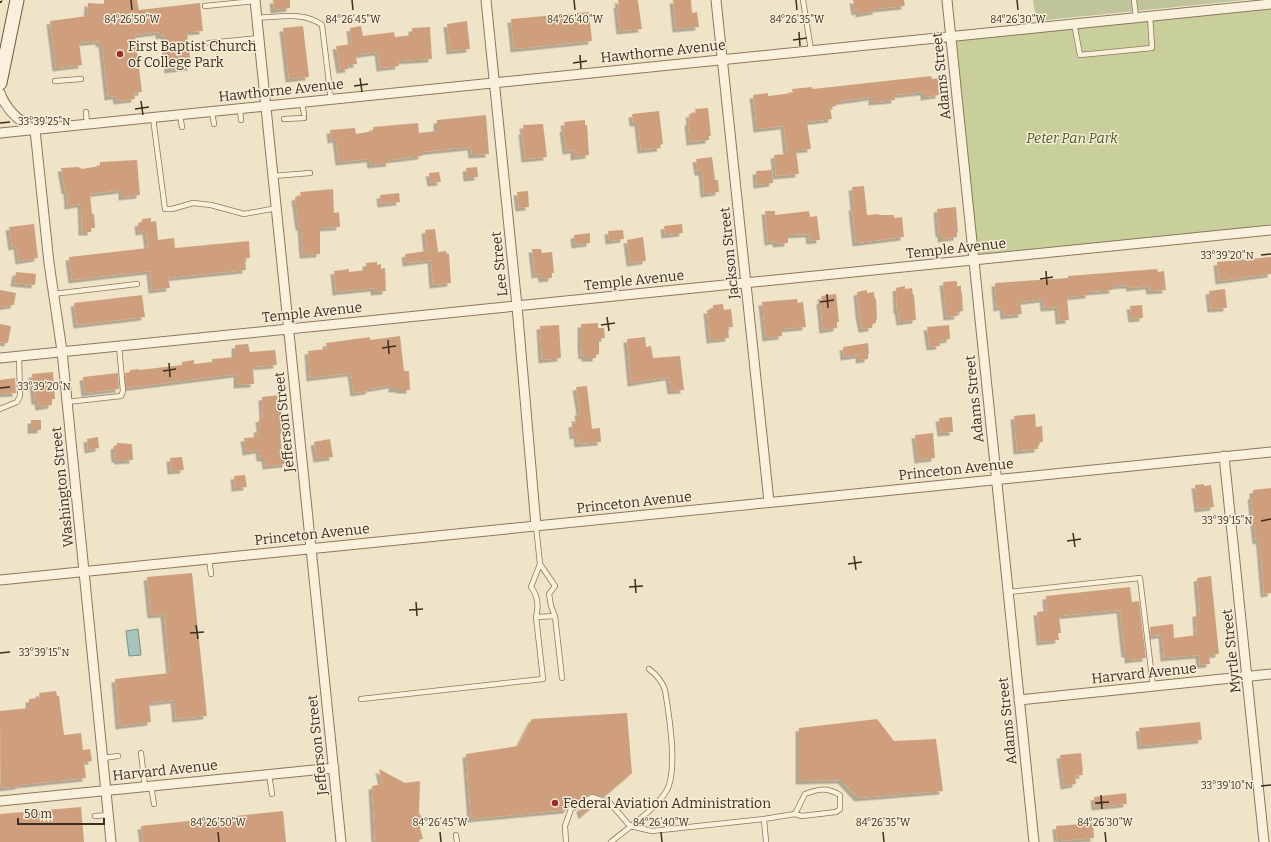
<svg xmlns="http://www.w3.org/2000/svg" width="1271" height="842" viewBox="0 0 1271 842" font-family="Bitter,serif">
<defs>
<filter id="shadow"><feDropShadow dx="-3.5" dy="3.5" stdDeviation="0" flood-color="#0004"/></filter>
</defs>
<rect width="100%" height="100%" fill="#f0e4c8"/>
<path fill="#c9cf9b" d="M1271,5V224L971,264L947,35Z"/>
<path fill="#bfc49a" d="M1033,0H1245L1036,21Z"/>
<path fill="#a9c4bc" stroke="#6f938a" d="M138,629L141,655L129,656L126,631Z"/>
<path fill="#cf9f7d" filter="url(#shadow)" d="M104,0H137L139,10L200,3L203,31L187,32L191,67L168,70L164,35L159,36V32L135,35L142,92L134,93L135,99L117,101L116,96L108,97L102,43L99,44V41L79,43L82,65L56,68L50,21L87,16L88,3L104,4Z
M273,0H290V8L274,10Z
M618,0H637L638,1L642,29L620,31L617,5L619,4Z
M673,0H691L692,13L697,12L699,27L676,29Z
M853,0H904L905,6L876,9V11L859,14V11L855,12Z
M589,12L592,41L514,49L511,19Z
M467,21L470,49L450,51L447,24Z
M303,26L309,77L289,79L283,28Z
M361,26L363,36L394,32L395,37L412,35V28L430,27L432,59L398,61L399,66L380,68L378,52L356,55L357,64L348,65L349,69L340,70L336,46L352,44L350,28Z
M931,76L932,79L938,78L939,95L924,97V92L894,95L895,100L872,102V97L836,102V106L830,107L832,119L807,122L811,149L796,150L799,174L776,176L774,155L787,154L784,126L757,129L753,95L768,93V96L793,93L792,89L812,87L813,89Z
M708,108L711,136H709V140L690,142L688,122L690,121L689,114L696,113L695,109Z
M659,111L663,144L660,145L661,148L641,150L638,123H633L632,114Z
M486,115L489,154L472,155L471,147L441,150L422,152V156L389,160L390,163L371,165L370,159L339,162L336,139L331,140L330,130L355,128L356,134L373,131V127L418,123L419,133L437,131V120Z
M585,120V125H587L589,155L574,157V150L566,151L563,128H565L564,122Z
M543,124L547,157L525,159L522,131H524L523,125Z
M712,157L715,180H718L719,192L704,194L702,172H698L696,159Z
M137,160L140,195L122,197V190L90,194L92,214H94L95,228H91V232H82L81,204L68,206L67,191L65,190L61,168L78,167L82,169L100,166V162Z
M477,167L478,177L467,178L466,168Z
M772,170L773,183L757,185L756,171Z
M439,172L441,182L431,183L429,173Z
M864,186L867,215L879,214V215H894V218L902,217L904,237L856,243L852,207H854L852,187Z
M333,189L334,213L339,212L340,227L320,228V254L303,255L301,227H299L295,197L301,196L300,192Z
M528,191L529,207L519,208L517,192Z
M399,193L400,202L381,204L380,195Z
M956,207L958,232H957V237L941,239V234H939L937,209Z
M765,211H775V215L809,211L810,217L817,216L820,240L810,241L809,234L788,235V243L776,244V241L768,242Z
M151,218V222L156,221L158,240L174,238L175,248L249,241L250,258H245L246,270L168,278L170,288L152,290L150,271L72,280L69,257L148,248L146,231L139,232L138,223L142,222V219Z
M34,224L38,258L19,261L17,246L12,247L9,227Z
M682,224L683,233L665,235L664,226Z
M435,229L438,252L446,251L447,254H449L451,283L433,285L431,260L406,263L405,254L427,251L425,230Z
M623,230L624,239L609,241L608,231Z
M590,233V243L575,245L574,235Z
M643,237L646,261L630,263L627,240Z
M532,249H541L542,253L552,252L554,273H552V278L542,279L541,274L535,275Z
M1271,257V274L1219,281L1217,262Z
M377,262V265L381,264V269L385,268L386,291L374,292V288L336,292L334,271L349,269V272L366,270V263Z
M1157,269L1158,272L1164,271L1166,290L1150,291L1149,286L1130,288L1129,285L1112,286L1113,290L1089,292V295L1067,297L1069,320L1059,321L1058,307L1044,308L1043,299L1020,302L1022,314L1004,316L1003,307L997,308L995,283L1068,278V276Z
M16,272L36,274L35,285L14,283Z
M957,281V286H961V292L962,293L963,311L957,312L958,316L947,317L943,282Z
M905,286V289L912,288L913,295H914L916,320L900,322L898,310H897L896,288Z
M1225,289L1227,308L1211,309L1209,291Z
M0,290L16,293L14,305L0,307Z
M867,290V293L874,292L875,299H876L877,319L876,320V323L872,324V328L862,329L859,314L857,292Z
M836,294L839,322H837V328L823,330L820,301L822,300L821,296Z
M142,295L145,317L77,325L74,303Z
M797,299L798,303L803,302L806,327L782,329V336L766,338L762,302Z
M723,304L724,310L731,309L733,327H728L729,338L710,340L707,310H713V305Z
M1142,305L1143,318L1132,319L1130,306Z
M598,323V328H604L605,338L599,339V354L596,355V358H585V355L582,356L581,345V324Z
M0,324L11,326L8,343L0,342Z
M559,325L561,358L542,360L540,326Z
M949,325L950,339L939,341L940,346L930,347L927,327Z
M400,336L404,371H409L410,390H399V389H392V385L369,389V391L354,393L351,373L310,378L308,351L327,349L326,343L370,337V340Z
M645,337L646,347L651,346L653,358L680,356L684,390L671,391L669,377L631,383L627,339Z
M868,343L869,354H868V359L859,360V355L844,357L843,347Z
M248,344L250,352L275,350L277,365L253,367L254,384L237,385V374L126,388L125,373L130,372V370L139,369V370L182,365V362L194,360V364L212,362V359L235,357V345Z
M53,372L55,399H52V405L39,407L38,401H35L32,374Z
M118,373L119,389L85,393L83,377Z
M15,378L16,393L0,394V380Z
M587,386L592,429L600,428L601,442L578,444L577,435L573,436L572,424L576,423L575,418H579L578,412H580L576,387Z
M279,395L284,433L280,434L282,454H285L286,464L266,466L265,458H260L259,450L246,452L244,438L258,437L257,429H260L259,419L263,418L262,397Z
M1035,414L1036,427L1042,426L1043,442L1038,443V449L1017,451L1014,416Z
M952,417L953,432L941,433L939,418Z
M31,420H41V430H31Z
M933,433L935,458L918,460L915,435Z
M98,437L99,448L88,450L87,439Z
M330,439L333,457L317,459L314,442Z
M117,443L132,444L133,460L118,461L117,459H115L114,446L117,445Z
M182,457L184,470L171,471L170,458Z
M245,475L247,487L235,488L234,476Z
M1204,484V486L1211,485L1214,507L1198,509L1195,485Z
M1271,488V593L1264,594L1260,546L1259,540L1256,541L1251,496H1253V490Z
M192,573L207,716L176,719L174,700L149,703L151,722L119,726L115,679L170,673L164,614L151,615L147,577Z
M1211,576L1219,654L1209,655L1210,664L1200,665L1199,655L1164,658L1162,635L1151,636L1150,627L1173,624L1174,638L1197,635L1196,613H1200L1197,578Z
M1130,587L1132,602L1139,601L1146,658L1128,660V654H1125L1120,610L1059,616L1061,633H1058L1059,640L1040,642L1037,612L1047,611L1046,596Z
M56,691L57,696H59L64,735L81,733L83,750L90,749L92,761L84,762L86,778L19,785V786L1,788L0,711L29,708V699L40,698L39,693Z
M627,713L632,773L604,797L590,794L569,806L567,810L471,819L466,754L518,746L532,719Z
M877,719L894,741L936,739L943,791L858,798L841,780L799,781V728Z
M1200,722L1202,740L1141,746L1139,728Z
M1081,753L1083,771L1082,772L1083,775L1075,776L1076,784L1064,786L1060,755Z
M379,769L405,783L420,781L419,813L423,819L418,820L423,839L418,840V842H375L372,786L382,784Z
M1126,793L1127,804L1095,807L1094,797Z
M592,801L597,803L582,816L580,809H579Z
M81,807L84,842H0V814Z
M283,811L286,842H143L141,826Z
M1093,823L1094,838L1062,841V838L1057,839L1056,826Z"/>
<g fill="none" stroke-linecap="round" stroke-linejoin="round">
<g stroke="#8d765c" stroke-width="6">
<path id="lane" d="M803,0L811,50
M1134,0L1136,17
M205,6L255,1
M257,18C278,17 304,11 322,25L331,99
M1074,23L1080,55L1152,48L1150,16
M209,43L259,38
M55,81L81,79
M302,102L304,114
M240,109L241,120
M86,112L87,125
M212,112L214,124
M180,115L182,127
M153,118L165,209H172L193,203L211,205L244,214L277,208
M284,119L304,118
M273,176L310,173
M53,294L137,284
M67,402L121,396L123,391L119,346
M0,409L17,402L20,396L19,356
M536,526L540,564L555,586L549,594L551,606L555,616L562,678
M209,558L211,574
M1008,592L1140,578L1153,686
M536,617L555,616
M361,699L543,679L536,617C539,606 538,596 531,587L540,564
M141,753L145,787
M103,758L118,756
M269,774L272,794
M151,786L154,804
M95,816L109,815
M764,819L766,842
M456,835L457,842
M566,842L565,826L571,809L592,797L610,803L630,826L652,831L764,819L795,814L805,794C819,789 826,787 840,795V809L836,812L802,816L795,814
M611,842C628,828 656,809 667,790C678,769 669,714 665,690C662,681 657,675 649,669"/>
</g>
<g stroke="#8d765c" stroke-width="11">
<path id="street" d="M255,0L341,842
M486,0L517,306L536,526
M716,0L769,502
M947,0L1034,842
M0,93C6,109 20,122 35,130L49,263L62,351L111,842
M0,133L1271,4
M0,358L1271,230
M1224,456L1264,842
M0,580L1271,452
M1019,700L1271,674
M0,801L334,768"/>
</g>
<g stroke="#6f573f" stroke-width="15">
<path id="secondary" d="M0,83L17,0"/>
</g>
<use href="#lane" stroke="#faf1dc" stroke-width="4.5"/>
<use href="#street" stroke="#faf1dc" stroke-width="9"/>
<use href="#secondary" stroke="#faf1dc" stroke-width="13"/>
<g stroke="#3d2e20" stroke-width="4.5">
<path id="rail" d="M0,1V0"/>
</g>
<use href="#rail" stroke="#f7eed8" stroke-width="3" stroke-dasharray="9" stroke-linecap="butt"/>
</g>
<path fill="none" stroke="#3d2e20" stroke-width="1.5" d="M131,0L132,10M352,0L353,10M574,0L575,10M796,0L797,10M1017,0L1018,10M799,32L800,46M793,40L807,38M580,55L581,69M573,63L587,61M360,78L362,92M354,86L368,84M141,101L143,115M135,109L149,107M0,123L10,122M1261,255L1271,254M1046,271L1047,285M1040,279L1053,277M827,294L828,308M820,302L834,300M607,317L609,331M601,325L615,323M388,340L389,354M382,348L396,346M169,363L170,377M163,371L176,369M0,388L10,387M1261,521L1271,519M1073,533L1075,547M1067,541L1081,539M854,556L856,570M848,564L862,562M635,579L636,593M629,587L643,586M416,602L417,616M409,610L423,609M196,625L198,639M190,633L204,632M0,653L10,652M1261,786L1271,785M1101,795L1102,809M1095,803L1109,802M218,832L219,842M440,832L441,842M661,832L662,842M883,832L884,842M1105,832L1106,842"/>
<g fill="#9e2a2b" stroke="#f7eed8" stroke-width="1.5">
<circle cx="120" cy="54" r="4"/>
<circle cx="555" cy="803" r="4"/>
</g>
<g text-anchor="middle" stroke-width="3" stroke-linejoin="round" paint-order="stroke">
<g font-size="14" fill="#3d2e20" stroke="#f7eed8" text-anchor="start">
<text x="128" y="51">First Baptist Church<tspan x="128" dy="16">of College Park</tspan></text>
<text x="563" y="808">Federal Aviation Administration</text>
</g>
<g font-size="14" fill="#3d2e20" stroke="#f7eed8">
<text transform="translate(663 51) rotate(-6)" y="5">Hawthorne Avenue</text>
<text transform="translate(941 76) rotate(-96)" y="5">Adams Street</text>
<text transform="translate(281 90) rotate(-6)" y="5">Hawthorne Avenue</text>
<text transform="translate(956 248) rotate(-6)" y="5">Temple Avenue</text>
<text transform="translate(729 253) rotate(-96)" y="5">Jackson Street</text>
<text transform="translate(499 264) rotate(-96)" y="5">Lee Street</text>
<text transform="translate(634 280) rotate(-6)" y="5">Temple Avenue</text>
<text transform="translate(312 312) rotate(-6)" y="5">Temple Avenue</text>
<text transform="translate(974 399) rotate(-96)" y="5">Adams Street</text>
<text transform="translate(284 422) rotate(-96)" y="5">Jefferson Street</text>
<text transform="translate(956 469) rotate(-6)" y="5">Princeton Avenue</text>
<text transform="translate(62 487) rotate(-96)" y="5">Washington Street</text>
<text transform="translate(634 502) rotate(-6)" y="5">Princeton Avenue</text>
<text transform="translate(312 534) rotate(-6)" y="5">Princeton Avenue</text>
<text transform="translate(1231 651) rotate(-96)" y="5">Myrtle Street</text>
<text transform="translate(1144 673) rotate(-6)" y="5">Harvard Avenue</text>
<text transform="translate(1007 721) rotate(-96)" y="5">Adams Street</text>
<text transform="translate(317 745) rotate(-96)" y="5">Jefferson Street</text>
<text transform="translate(165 770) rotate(-6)" y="5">Harvard Avenue</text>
</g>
<g font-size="14" font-style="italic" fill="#4d5a26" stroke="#f7eed8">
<text x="1072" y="143">Peter Pan Park</text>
</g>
</g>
<g font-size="10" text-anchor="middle" fill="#3d2e20" stroke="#f7eed8" stroke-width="3" stroke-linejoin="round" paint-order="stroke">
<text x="132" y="23">84°26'50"W</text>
<text x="353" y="23">84°26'45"W</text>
<text x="575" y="23">84°26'40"W</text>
<text x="797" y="23">84°26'35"W</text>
<text x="1018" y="23">84°26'30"W</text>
<text x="44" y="125">33°39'25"N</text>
<text x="1227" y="259">33°39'20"N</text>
<text x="44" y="390">33°39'20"N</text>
<text x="1227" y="524">33°39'15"N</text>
<text x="44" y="656">33°39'15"N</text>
<text x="1227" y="789">33°39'10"N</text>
<text x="218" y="826">84°26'50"W</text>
<text x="440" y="826">84°26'45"W</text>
<text x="661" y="826">84°26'40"W</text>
<text x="883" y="826">84°26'35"W</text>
<text x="1105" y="826">84°26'30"W</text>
</g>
<path d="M18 818v6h86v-6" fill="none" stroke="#3d2e20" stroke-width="2"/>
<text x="24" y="818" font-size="12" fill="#3d2e20" stroke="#f7eed8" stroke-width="3" paint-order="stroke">50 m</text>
</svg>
